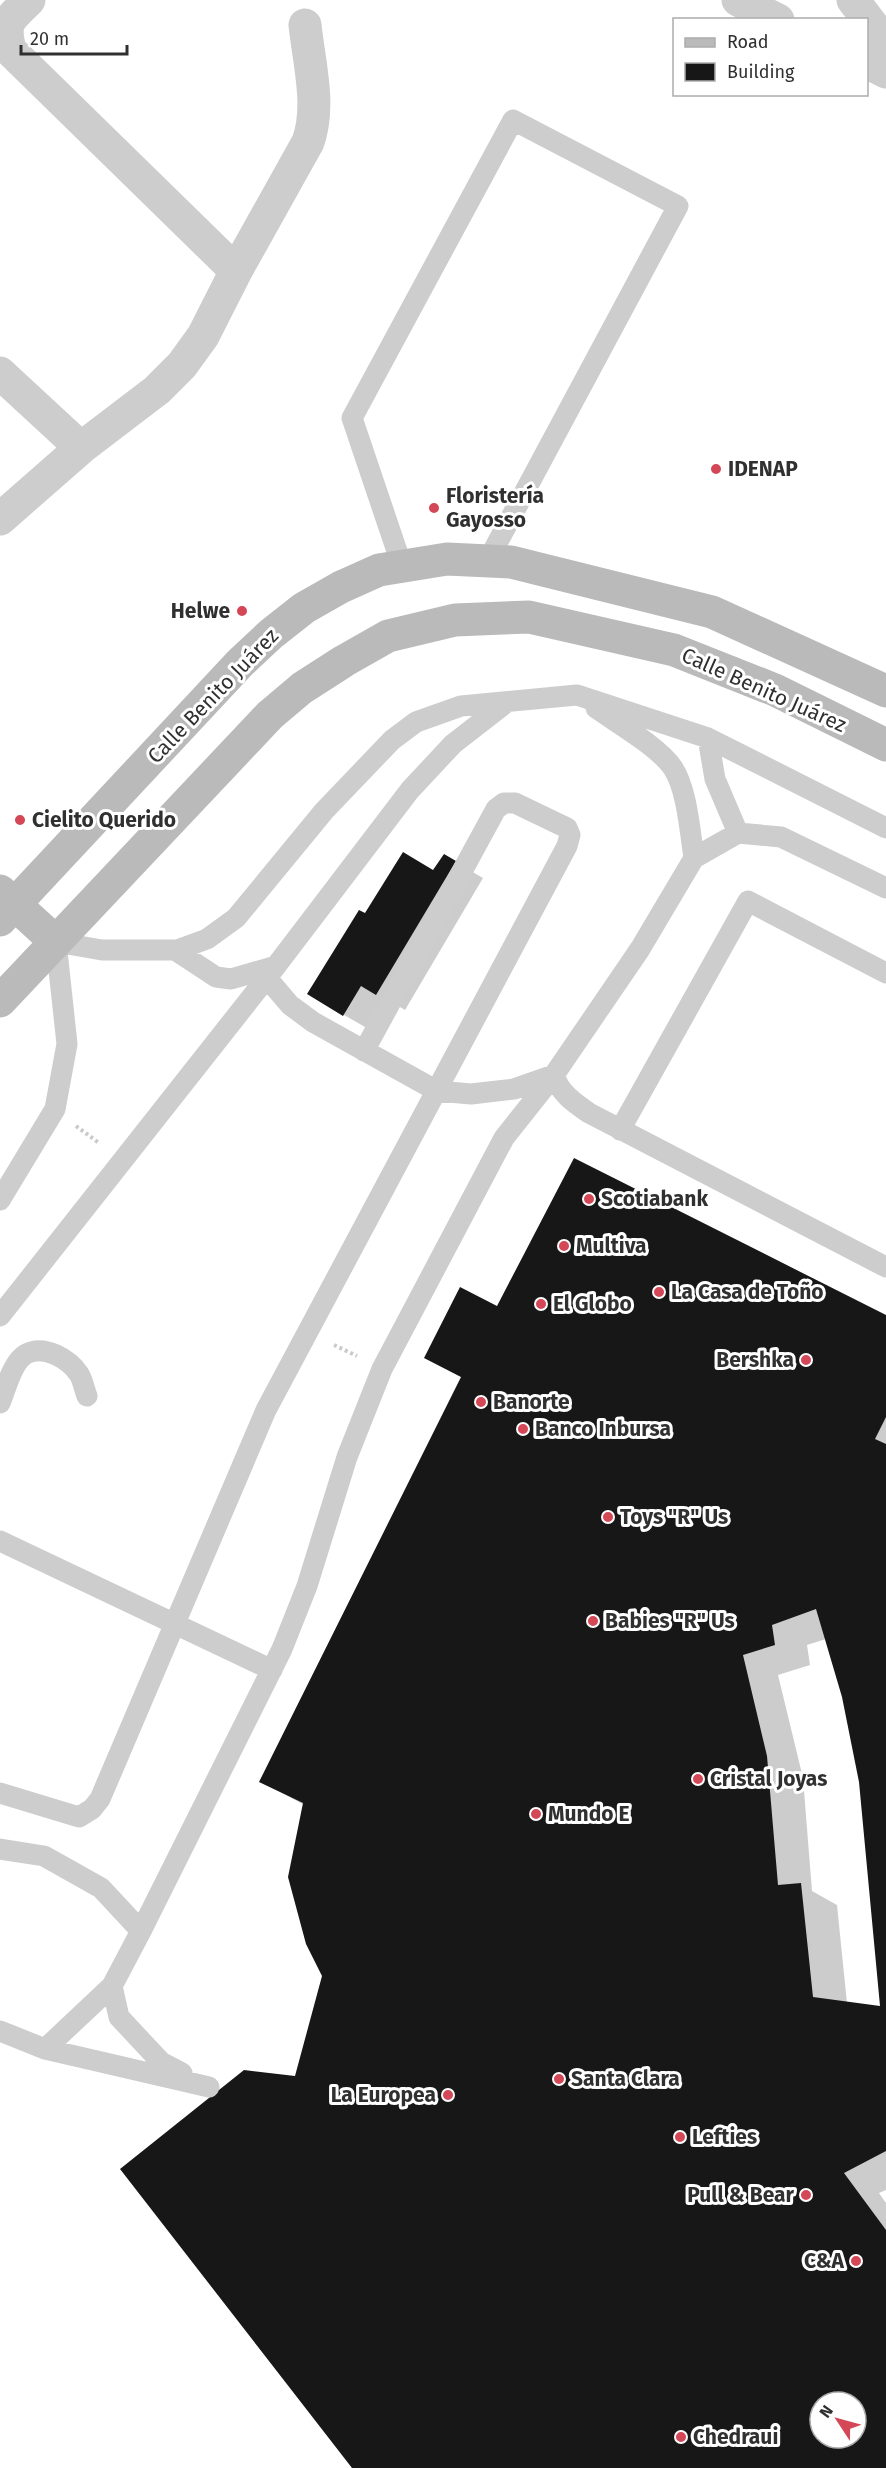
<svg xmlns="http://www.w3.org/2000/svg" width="886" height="2468" viewBox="0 0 886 2468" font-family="'Fira Sans',sans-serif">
<rect width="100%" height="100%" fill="#fff"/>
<path fill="#0003" fill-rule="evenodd" d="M445,856L483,878L405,1010L390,1001L372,1031L344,1015L365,915L434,872Z
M498,1308L886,1316V2190L879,2193L886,2203V2468H354L296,2078L324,1976L304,1805L261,1781L463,1378L426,1357ZM826,1639L843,1696L861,1782L882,2007L847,2003L837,1905L812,1891L803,1778L778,1675L810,1665L807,1645ZM820,2402H856V2438H820Z"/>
<path fill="#171717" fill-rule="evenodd" d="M403,852L433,870L444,854L456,861L376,995L361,986L343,1016L307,994L359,910L365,913Z
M574,1158L886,1315V1417L875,1439L886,1444V2151L844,2173L886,2230V2468H352L120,2169L244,2070L295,2076L322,1976L306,1944L288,1877L303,1803L259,1782L461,1377L424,1358L460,1287L497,1306ZM816,1609L842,1697L859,1782L880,2006L813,1997L801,1883L778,1885L767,1756L743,1655L775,1645L772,1625ZM820,2402H856V2438H820Z"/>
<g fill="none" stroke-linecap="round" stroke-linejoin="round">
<path stroke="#cacaca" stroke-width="4" stroke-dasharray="3 3" stroke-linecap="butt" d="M76,1126L99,1143
M334,1345L357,1356"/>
<path stroke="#cdcdcd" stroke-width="21" d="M402,566L352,418L513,120L678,206L487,562
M596,708C617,723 659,747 673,768C687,789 690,832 694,858
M708,738L715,779L738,833
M175,950L216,977L231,979L276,966
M267,978L290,1005L313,1022L437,1091L471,1094L514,1089L554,1075C560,1093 573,1102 589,1113L886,1267
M620,1130L748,901L886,973
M0,1200L55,1109L67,1044L56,942L102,950H177L207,939L236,918L324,811L392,740L416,722L461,706L577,695L708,738L886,828
M0,1316L276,966L410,790L453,744L507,702
M0,1403C6,1389 12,1362 26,1354C44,1344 69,1359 79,1374C83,1380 84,1389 87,1396
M0,1541L272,1670
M0,1793L79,1817L92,1809L100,1799L266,1410L567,846L570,835L567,828L515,803H504L496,809L364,1051
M0,1849L44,1856L101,1888L141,1931
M112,1986L119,2017L161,2062L182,2073
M0,2031L45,2049L209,2087
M45,2049L112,1986L141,1931L282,1649L307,1586L347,1457L382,1369L504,1138L554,1075L640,949L694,858L738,833L781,837L886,888"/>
<path stroke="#cdcdcd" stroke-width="33" d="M29,0C9,20 3,21 10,50L236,271
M738,0L778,20
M853,0L886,43
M866,62L886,72
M0,373L81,448
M0,519L81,448L157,390L182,365L203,336L236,271L308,142C321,106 309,63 305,25"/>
<path stroke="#bababa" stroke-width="33" d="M0,891L56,942
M0,920L240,663L271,634L304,608L341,587L379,570L447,559L511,562L712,612L886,691
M0,1001L270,715L302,688L344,661L388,636L455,620L529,617L674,650L775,690L886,745"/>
</g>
<g fill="#d34757" stroke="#fff" stroke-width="2">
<circle cx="716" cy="469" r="6"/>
<circle cx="434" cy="508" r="6"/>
<circle cx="242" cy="611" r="6"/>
<circle cx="20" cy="820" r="6"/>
<circle cx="589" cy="1199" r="6"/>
<circle cx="564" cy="1246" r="6"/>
<circle cx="659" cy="1292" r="6"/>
<circle cx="541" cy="1304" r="6"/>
<circle cx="806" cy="1360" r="6"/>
<circle cx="481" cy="1402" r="6"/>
<circle cx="523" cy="1429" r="6"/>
<circle cx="608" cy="1517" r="6"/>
<circle cx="593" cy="1621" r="6"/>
<circle cx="698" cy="1779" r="6"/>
<circle cx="536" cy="1814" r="6"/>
<circle cx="559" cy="2079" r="6"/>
<circle cx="448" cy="2095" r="6"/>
<circle cx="680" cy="2137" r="6"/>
<circle cx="806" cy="2195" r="6"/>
<circle cx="856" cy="2261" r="6"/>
<circle cx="681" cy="2437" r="6"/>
</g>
<g text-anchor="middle" stroke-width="6" stroke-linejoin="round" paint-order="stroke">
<g font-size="21" font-weight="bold" fill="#303030" stroke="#fff" text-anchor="start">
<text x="728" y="476">IDENAP</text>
<text x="446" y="503">Floristería<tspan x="446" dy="24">Gayosso</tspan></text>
<text x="230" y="618" text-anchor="end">Helwe</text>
<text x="32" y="827">Cielito Querido</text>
<text x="601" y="1206">Scotiabank</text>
<text x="576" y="1253">Multiva</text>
<text x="671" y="1299">La Casa de Toño</text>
<text x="553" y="1311">El Globo</text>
<text x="794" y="1367" text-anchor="end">Bershka</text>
<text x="493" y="1409">Banorte</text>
<text x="535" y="1436">Banco Inbursa</text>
<text x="620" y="1524">Toys "R" Us</text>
<text x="605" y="1628">Babies "R" Us</text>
<text x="710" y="1786">Cristal Joyas</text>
<text x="548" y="1821">Mundo E</text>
<text x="571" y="2086">Santa Clara</text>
<text x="436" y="2102" text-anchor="end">La Europea</text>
<text x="692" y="2144">Lefties</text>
<text x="794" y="2202" text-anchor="end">Pull &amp; Bear</text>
<text x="844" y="2268" text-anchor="end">C&amp;A</text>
<text x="693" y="2444">Chedraui</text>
</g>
<g font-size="21" fill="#303030" stroke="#fff">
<text transform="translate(764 690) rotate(24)" y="7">Calle Benito Juárez</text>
<text transform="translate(213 696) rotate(-46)" y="7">Calle Benito Juárez</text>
</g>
</g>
<rect x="673" y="18" width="195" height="78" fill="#ffffff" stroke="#acacac" stroke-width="1.5"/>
<rect x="685" y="38" width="30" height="9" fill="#bababa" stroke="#acacac" stroke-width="1.5"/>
<text x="727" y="48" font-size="18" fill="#303030">Road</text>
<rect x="685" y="63" width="30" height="18" fill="#171717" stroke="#acacac" stroke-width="1.5"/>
<text x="727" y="78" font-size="18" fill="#303030">Building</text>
<g transform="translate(838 2420) rotate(306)"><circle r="28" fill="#ffffff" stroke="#acacac" stroke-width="1.5"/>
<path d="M0-4.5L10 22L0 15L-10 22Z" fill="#d34757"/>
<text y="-9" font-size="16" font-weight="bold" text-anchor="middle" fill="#303030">N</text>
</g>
<path d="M21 45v9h106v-9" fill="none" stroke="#303030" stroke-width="3"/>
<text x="30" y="45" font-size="18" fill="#303030" stroke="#ffffff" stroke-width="4.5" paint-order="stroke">20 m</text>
</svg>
